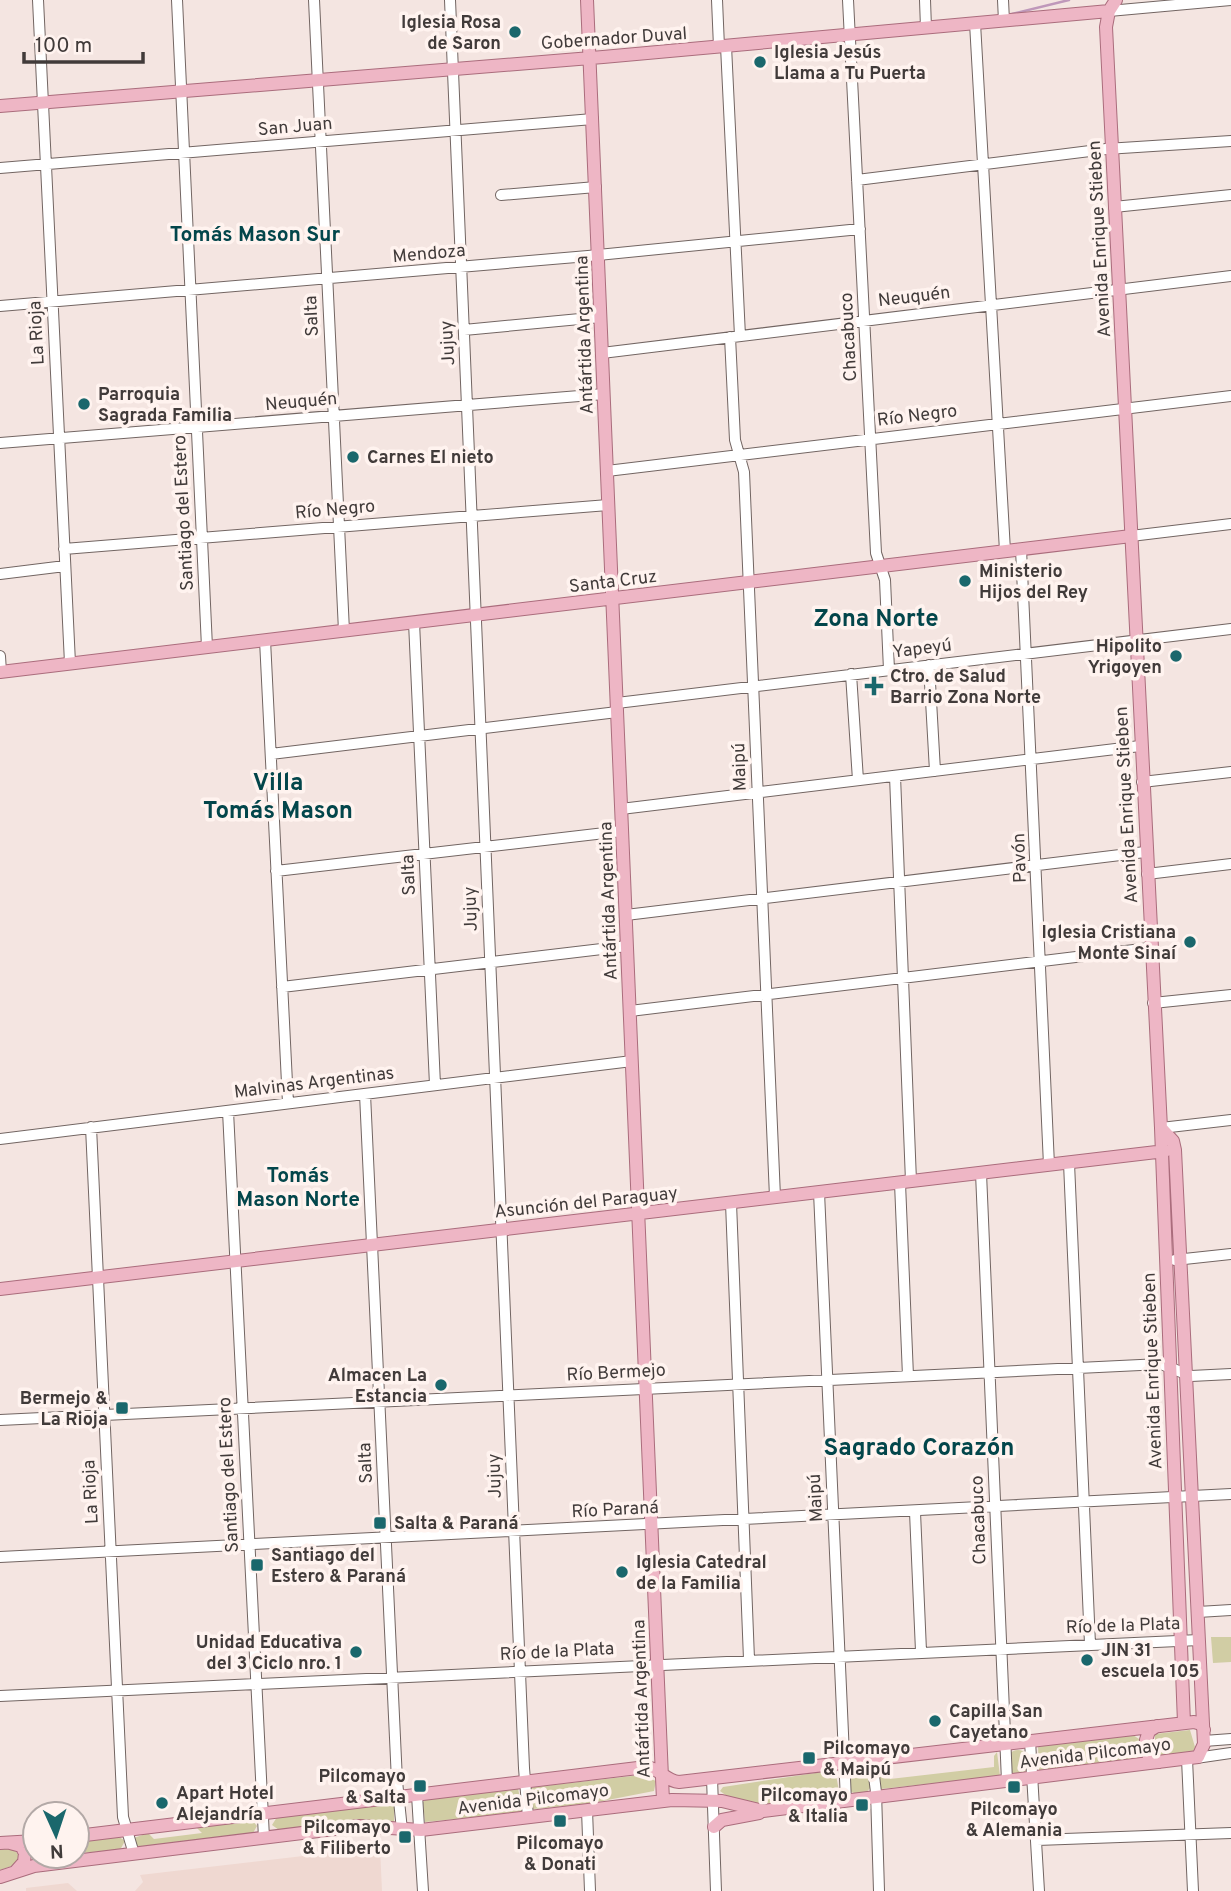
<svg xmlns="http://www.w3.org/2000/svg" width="1231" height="1891" viewBox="0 0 1231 1891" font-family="Overpass,sans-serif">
<rect width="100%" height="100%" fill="#f4e5e1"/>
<path fill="#efd8d1" d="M380,1847L382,1891H135L143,1882L140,1875Z
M68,1883L77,1891H26V1888Z"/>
<path fill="#d1cda4" d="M1211,1637H1231V1662L1213,1663Z
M1190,1730L1195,1747L1192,1753L1161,1757L1155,1755V1734Z
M1133,1735L1139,1739L1141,1754L1136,1760L1039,1770L1038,1746Z
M1006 1762a12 12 0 1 1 24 0a12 12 0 1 1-24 0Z
M997,1752L1000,1776L881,1789L878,1769L881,1764L888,1768L890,1779L994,1767V1756Z
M846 1781a13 13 0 1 1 26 0a13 13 0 1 1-26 0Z
M835,1770L840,1796C803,1800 752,1817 720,1791L723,1787Z
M641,1775L656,1781L654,1791L582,1805L533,1809L531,1789L534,1787Z
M518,1788L522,1810L519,1813L425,1822L423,1802L426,1799Z
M394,1803V1823L279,1830L272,1825L277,1817Z
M252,1820L257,1826L253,1833L141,1847L136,1846L134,1838L148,1833L154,1839L202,1833L196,1827Z
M118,1836L125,1841L120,1850L79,1853V1841Z
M13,1848L20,1857L15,1865L0,1870V1849Z"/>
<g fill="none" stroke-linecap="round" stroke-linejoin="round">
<path stroke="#bf98ba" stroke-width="2.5" d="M1012,14L1069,0"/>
<g stroke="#726562" stroke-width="12">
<path id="minor" d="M38,0L70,663
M177,0L207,647
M314,0L344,631
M450,0L524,1768L528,1817
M717,0L719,47
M848,0L876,553L885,580L889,670
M925,0L926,28
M1003,0L1004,21
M1109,11L1231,0
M975,23L1005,551
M726,46L740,336
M0,168L593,119
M857,180L1106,149L1231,141
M501,195L596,187
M1114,207L1231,195
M0,306L588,256L860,229
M464,330L601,317
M730,337L735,440L744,472L775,1197
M602,353L1231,276
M0,443L604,394
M607,471L1231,396
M1131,536L1231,524
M64,549L608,505
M1021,549L1049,1165
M0,574L65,566
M414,622L435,1085
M265,640L288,1103
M0,656L1,672
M929,665L935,771
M851,674L858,780
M617,703L1231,629
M271,754L617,712
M895,776L911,1181
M1142,782L1231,772
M621,809L1140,746
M276,871L622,831
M1147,874L1231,864
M626,915L1145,852
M282,987L627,946
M1153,1003L1231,995
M630,1011L1150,948
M365,1094L397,1781L402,1830
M228,1111L264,1838
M91,1127L123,1817L134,1854
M1161,1128L1231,1120
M0,1139L632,1061
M1069,1163L1090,1644
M981,1173L1007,1781
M900,1183L908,1376
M819,1192L846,1801
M731,1203L749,1659
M1175,1260L1231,1254
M0,1420L1161,1364L1191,1376L1231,1374
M915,1512L921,1651
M0,1557L1231,1494
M1198,1612L1231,1610
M0,1696L1199,1640
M1030,1741L1039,1891
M1204,1741L1231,1739
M1196,1758L1231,1753
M1187,1759L1193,1891
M872,1760L876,1792L879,1891
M712,1778L716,1891
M417,1795L423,1891
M587,1810L590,1891
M1037,1840L1231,1833"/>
</g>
<g stroke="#aa6c7c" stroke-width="14">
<path id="major" d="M587,0L663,1801
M1116,0L1109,11L1106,27L1161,1128L1184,1723
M0,106L603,57L1109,11
M0,672L1131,536
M0,1289L1165,1151
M1157,1726L1149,1731L1146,1740L1149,1758L1159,1762
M714,1827L722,1820L759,1813
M77,1836L646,1767C660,1768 665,1781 679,1782L1194,1722L1201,1724L1204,1730
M0,1843L35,1841
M10,1843L21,1846L25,1853L24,1862L16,1871
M0,1877L34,1866L359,1826L421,1830L672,1800L722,1801L763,1811L1198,1757L1204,1744L1175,1150L1173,1141L1161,1128"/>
</g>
<use href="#minor" stroke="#fff" stroke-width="10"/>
<use href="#major" stroke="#eeb6c5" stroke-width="12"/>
</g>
<g fill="#1a676c" stroke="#fff3ef" stroke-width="2.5">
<circle cx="515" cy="32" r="7"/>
<circle cx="760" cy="62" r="7"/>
<circle cx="84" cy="404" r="7"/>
<circle cx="353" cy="457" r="7"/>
<circle cx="965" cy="581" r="7"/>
<circle cx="1176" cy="656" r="7"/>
<path d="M870.5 675.5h7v7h7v7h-7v7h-7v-7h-7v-7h7z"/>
<circle cx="1190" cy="942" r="7"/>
<circle cx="441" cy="1385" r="7"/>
<rect x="115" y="1401" width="14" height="14" rx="3.5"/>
<rect x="373" y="1516" width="14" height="14" rx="3.5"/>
<rect x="250" y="1558" width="14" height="14" rx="3.5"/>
<circle cx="622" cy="1572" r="7"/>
<circle cx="356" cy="1652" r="7"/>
<circle cx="1087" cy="1660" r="7"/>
<circle cx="935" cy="1721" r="7"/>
<rect x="802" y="1751" width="14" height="14" rx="3.5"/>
<rect x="413" y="1779" width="14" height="14" rx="3.5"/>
<rect x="1007" y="1780" width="14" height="14" rx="3.5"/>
<circle cx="162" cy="1803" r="7"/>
<rect x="855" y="1798" width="14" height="14" rx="3.5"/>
<rect x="553" y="1814" width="14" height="14" rx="3.5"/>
<rect x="398" y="1830" width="14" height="14" rx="3.5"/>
</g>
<g text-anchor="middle" stroke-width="7" stroke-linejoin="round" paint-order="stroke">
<g font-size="18" font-weight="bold" fill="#413b3a" stroke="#fff3ef" text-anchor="start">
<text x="501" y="28" text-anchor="end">Iglesia Rosa<tspan x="501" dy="21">de Saron</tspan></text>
<text x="774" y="58">Iglesia Jesús<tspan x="774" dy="21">Llama a Tu Puerta</tspan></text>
<text x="98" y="400">Parroquia<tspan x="98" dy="21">Sagrada Familia</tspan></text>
<text x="367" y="463">Carnes El nieto</text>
<text x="979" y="577">Ministerio<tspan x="979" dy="21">Hijos del Rey</tspan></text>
<text x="1162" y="652" text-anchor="end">Hipolito<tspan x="1162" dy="21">Yrigoyen</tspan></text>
<text x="890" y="682">Ctro. de Salud<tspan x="890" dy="21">Barrio Zona Norte</tspan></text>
<text x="1176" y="938" text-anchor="end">Iglesia Cristiana<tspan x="1176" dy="21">Monte Sinaí</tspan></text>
<text x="427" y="1381" text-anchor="end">Almacen La<tspan x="427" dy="21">Estancia</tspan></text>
<text x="108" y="1404" text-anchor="end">Bermejo &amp;<tspan x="108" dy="21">La Rioja</tspan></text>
<text x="394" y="1529">Salta &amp; Paraná</text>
<text x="271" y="1561">Santiago del<tspan x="271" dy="21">Estero &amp; Paraná</tspan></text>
<text x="636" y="1568">Iglesia Catedral<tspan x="636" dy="21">de la Familia</tspan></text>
<text x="342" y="1648" text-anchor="end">Unidad Educativa<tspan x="342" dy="21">del 3 Ciclo nro. 1</tspan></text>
<text x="1101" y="1656">JIN 31<tspan x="1101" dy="21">escuela 105</tspan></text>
<text x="949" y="1717">Capilla San<tspan x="949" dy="21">Cayetano</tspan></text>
<text x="823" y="1754">Pilcomayo<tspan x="823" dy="21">&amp; Maipú</tspan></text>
<text x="406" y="1782" text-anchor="end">Pilcomayo<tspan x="406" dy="21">&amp; Salta</tspan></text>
<text x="176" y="1799">Apart Hotel<tspan x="176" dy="21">Alejandría</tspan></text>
<text x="848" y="1801" text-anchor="end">Pilcomayo<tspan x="848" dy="21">&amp; Italia</tspan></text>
<text x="1014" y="1815" text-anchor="middle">Pilcomayo<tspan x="1014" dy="21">&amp; Alemania</tspan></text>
<text x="391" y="1833" text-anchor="end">Pilcomayo<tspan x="391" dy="21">&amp; Filiberto</tspan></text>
<text x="560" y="1849" text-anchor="middle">Pilcomayo<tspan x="560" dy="21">&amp; Donati</tspan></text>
</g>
<g font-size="18" fill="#413b3a" stroke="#fff3ef">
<text transform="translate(614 38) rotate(-4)" y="6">Gobernador Duval</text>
<text transform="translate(295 126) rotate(-5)" y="6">San Juan</text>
<text transform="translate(1099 239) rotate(-93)" y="6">Avenida Enrique Stieben</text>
<text transform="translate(429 253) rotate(-5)" y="6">Mendoza</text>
<text transform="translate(914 296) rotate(-7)" y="6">Neuquén</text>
<text transform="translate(311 316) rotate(-93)" y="6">Salta</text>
<text transform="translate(36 333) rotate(-93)" y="6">La Rioja</text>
<text transform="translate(584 335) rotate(-92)" y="6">Antártida Argentina</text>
<text transform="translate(848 337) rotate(-93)" y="6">Chacabuco</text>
<text transform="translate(447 343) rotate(-93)" y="6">Jujuy</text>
<text transform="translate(301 401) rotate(-5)" y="6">Neuquén</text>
<text transform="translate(917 415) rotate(-7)" y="6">Río Negro</text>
<text transform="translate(335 509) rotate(-5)" y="6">Río Negro</text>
<text transform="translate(183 513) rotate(-93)" y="6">Santiago del Estero</text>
<text transform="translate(613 581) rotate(-7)" y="6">Santa Cruz</text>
<text transform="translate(922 648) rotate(-7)" y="6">Yapeyú</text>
<text transform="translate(739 767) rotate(-92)" y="6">Maipú</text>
<text transform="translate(1126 805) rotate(-93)" y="6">Avenida Enrique Stieben</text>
<text transform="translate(1019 858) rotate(-92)" y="6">Pavón</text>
<text transform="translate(408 875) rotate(-93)" y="6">Salta</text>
<text transform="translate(608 901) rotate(-92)" y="6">Antártida Argentina</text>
<text transform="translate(470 909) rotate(-92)" y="6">Jujuy</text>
<text transform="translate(314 1082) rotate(-7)" y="6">Malvinas Argentinas</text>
<text transform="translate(586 1202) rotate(-6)" y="6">Asunción del Paraguay</text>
<text transform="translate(1152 1371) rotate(-92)" y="6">Avenida Enrique Stieben</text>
<text transform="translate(616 1372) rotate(-3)" y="6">Río Bermejo</text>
<text transform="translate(365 1463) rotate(-93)" y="6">Salta</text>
<text transform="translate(228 1475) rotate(-93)" y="6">Santiago del Estero</text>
<text transform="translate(494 1476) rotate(-92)" y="6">Jujuy</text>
<text transform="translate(90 1492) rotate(-93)" y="6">La Rioja</text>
<text transform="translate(815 1498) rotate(-93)" y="6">Maipú</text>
<text transform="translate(615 1509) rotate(-3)" y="6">Río Paraná</text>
<text transform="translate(978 1520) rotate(-92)" y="6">Chacabuco</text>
<text transform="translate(1123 1625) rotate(-2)" y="6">Río de la Plata</text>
<text transform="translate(557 1651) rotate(-3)" y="6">Río de la Plata</text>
<text transform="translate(641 1699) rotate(-92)" y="6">Antártida Argentina</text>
<text transform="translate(1095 1753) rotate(-7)" y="6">Avenida Pilcomayo</text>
<text transform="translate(533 1799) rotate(-7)" y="6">Avenida Pilcomayo</text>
</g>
<g font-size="21" font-weight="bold" fill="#03464b" stroke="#fff3ef">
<text x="255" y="241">Tomás Mason Sur</text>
<text x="298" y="1182">Tomás<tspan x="298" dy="24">Mason Norte</tspan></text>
</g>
<g font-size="24" font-weight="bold" fill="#03464b" stroke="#fff3ef">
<text x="876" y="626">Zona Norte</text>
<text x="278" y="790">Villa<tspan x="278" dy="28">Tomás Mason</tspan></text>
<text x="919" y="1455">Sagrado Corazón</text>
</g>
</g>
<g transform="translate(56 1835) rotate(177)"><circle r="33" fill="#fff3ef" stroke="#b3a9a7" stroke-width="2"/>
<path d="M0-5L12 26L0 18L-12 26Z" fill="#1a676c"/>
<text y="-10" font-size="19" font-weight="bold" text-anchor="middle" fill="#413b3a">N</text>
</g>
<path d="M24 52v10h119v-10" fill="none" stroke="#413b3a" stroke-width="3.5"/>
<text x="35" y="52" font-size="21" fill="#413b3a" stroke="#fff3ef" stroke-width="5" paint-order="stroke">100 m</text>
</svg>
